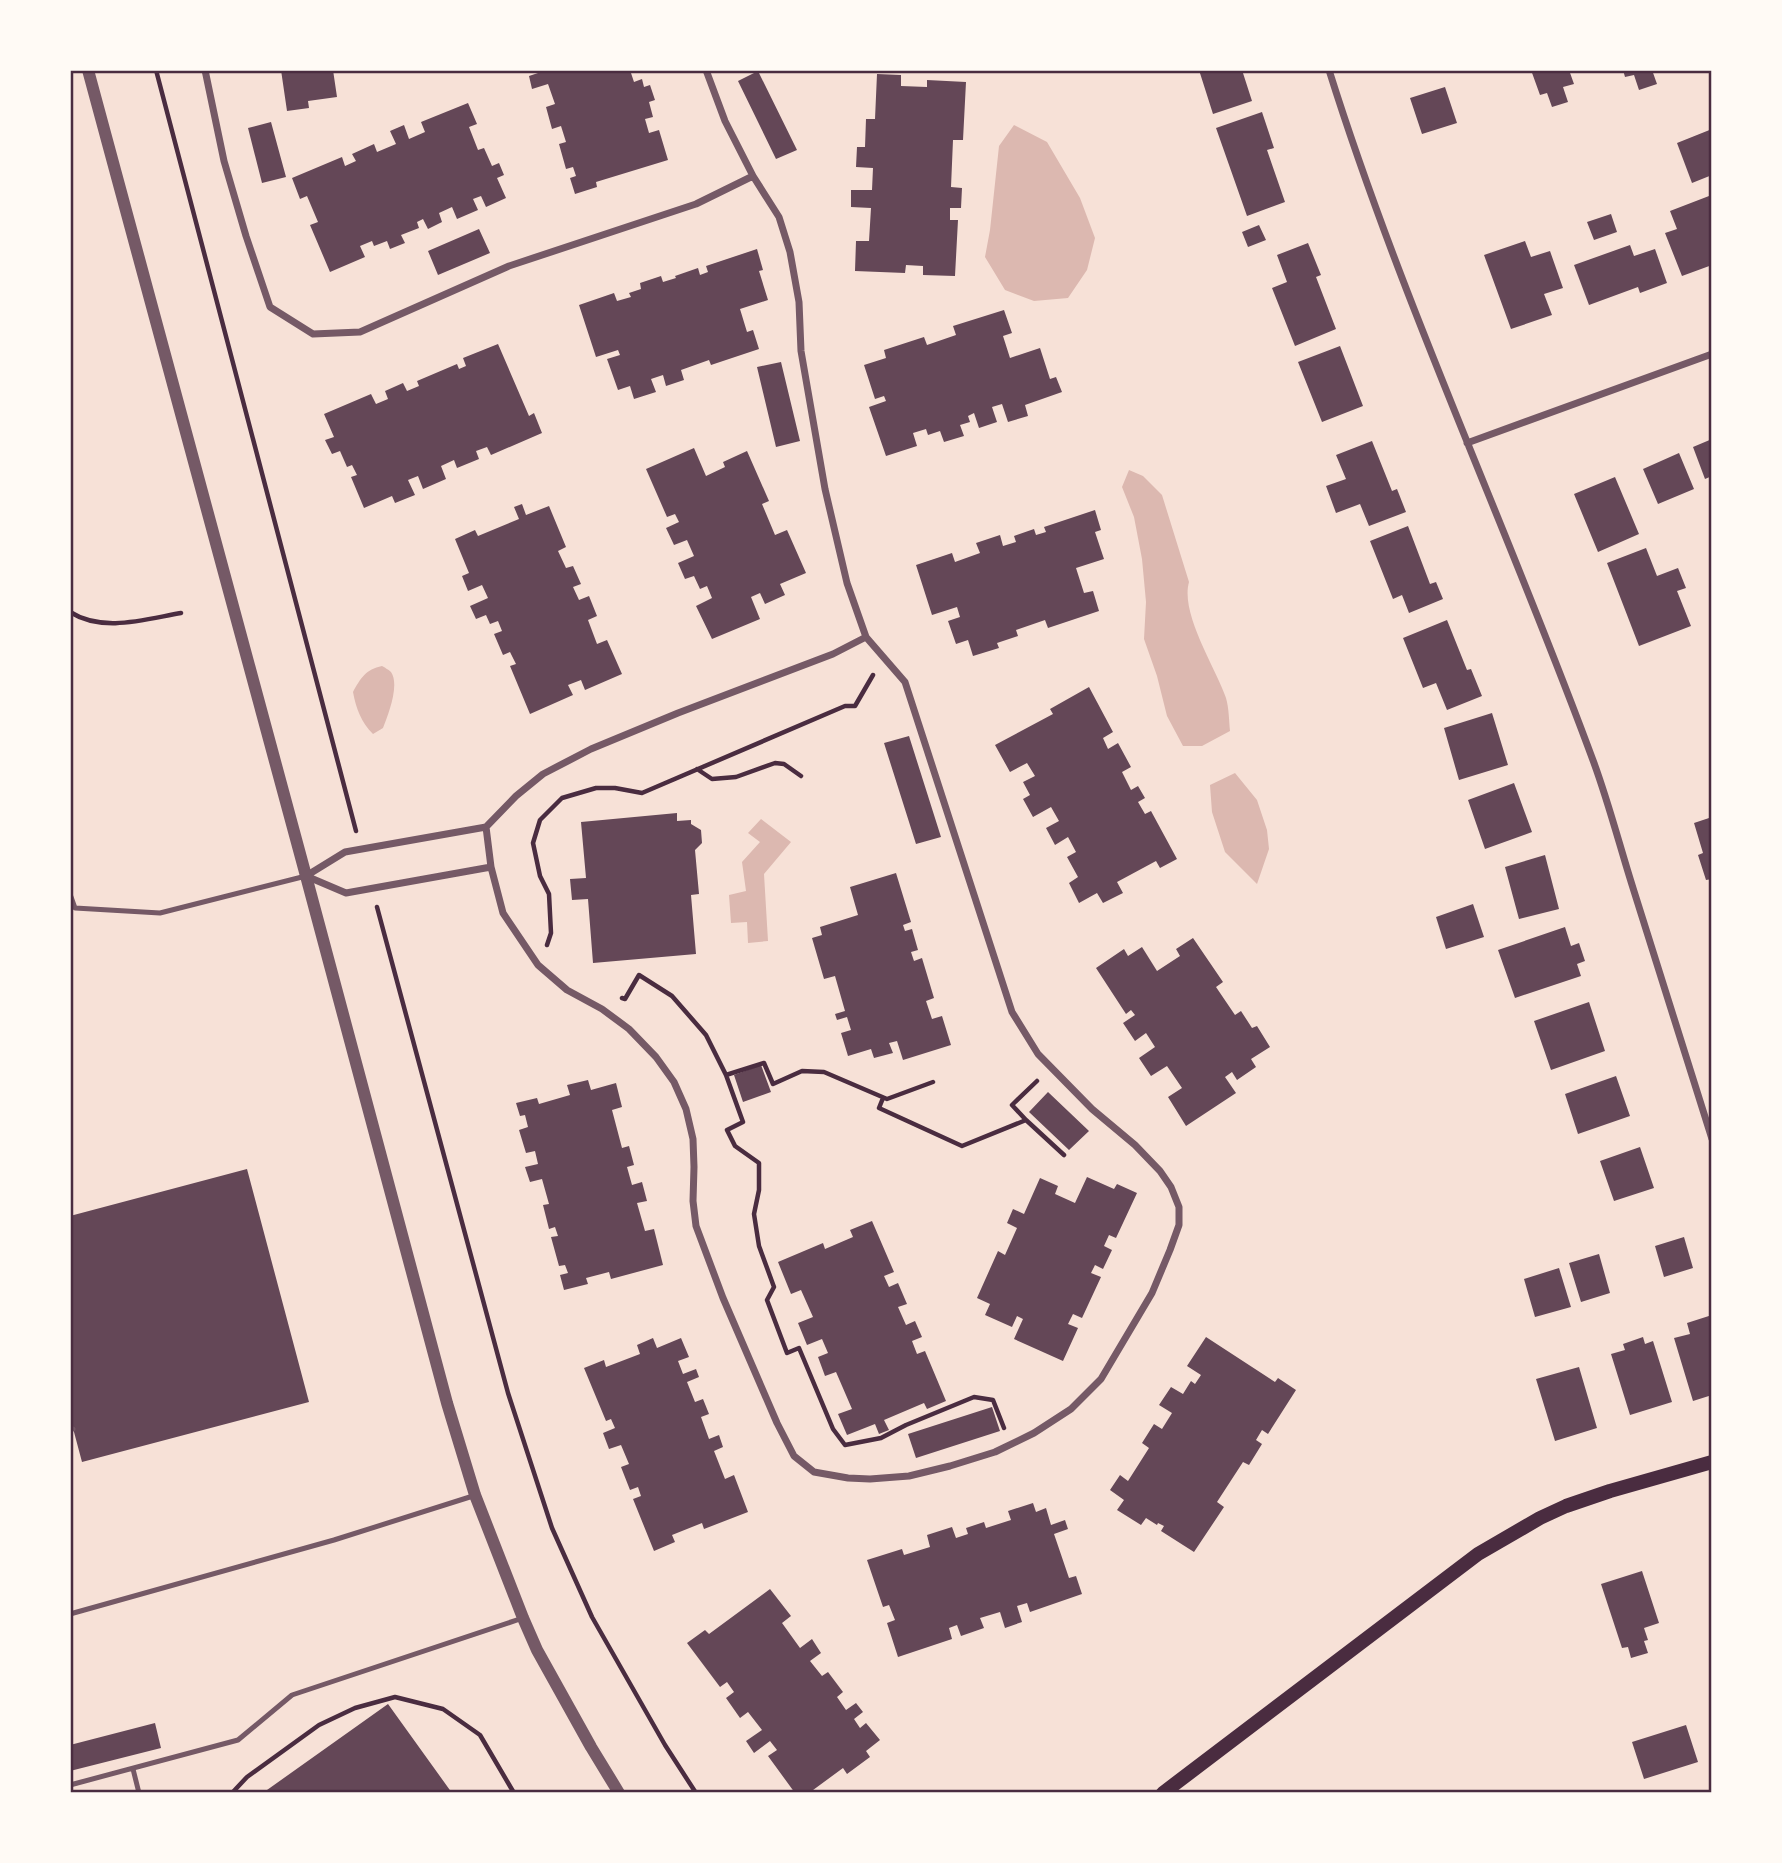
<svg xmlns="http://www.w3.org/2000/svg" width="1782" height="1863" viewBox="0 0 1782 1863" font-family="'Fira Sans Condensed',sans-serif">
<rect width="100%" height="100%" fill="#f7e1d7"/>
<path fill="#dcb8b0" d="M1014,125L1047,142L1080,198L1095,238L1087,270L1068,298L1034,301L1005,290L985,257L990,230L999,146Z
M1129,470L1143,476L1162,495L1189,582C1180,614 1216,668 1226,698C1229,708 1229,721 1230,731L1202,746H1183L1167,716L1157,676L1144,639L1146,602L1142,559L1134,517L1122,487Z
M382,666C384,667 389,670 391,672C400,685 388,715 383,728L373,734C361,722 356,708 353,692C360,679 366,669 382,666Z
M1235,773L1257,800L1267,830L1269,849L1257,884L1225,852L1212,812L1210,785Z
M761,819L791,842L764,874L768,941L748,943L747,922L731,923L729,895L746,891L742,862L760,842L748,833Z"/>
<path fill="#644757" d="M281,70H333L337,97L308,101L309,108L287,111Z
M544,70H630L634,82L642,79L644,87L650,85L655,100L649,102L653,117L645,119L649,133L659,130L668,160L596,182L597,187L575,194L570,178L576,176L573,167L566,169L559,144L566,142L561,126L552,129L546,107L555,104L548,84L532,89L529,76L544,71Z
M1199,70H1242L1252,101L1213,114Z
M1531,70H1569L1574,84L1563,87L1568,102L1552,107L1547,93L1540,95Z
M1623,70H1652L1657,84L1639,90L1634,75L1625,77Z
M758,71L797,150L776,159L738,81Z
M877,74L901,75V86L927,87V80L966,82L963,140H953L951,187L962,188L961,208H950V220H958L955,276L923,275V266L906,265L905,273L855,271L856,241H869L871,208L851,207V190H872L873,168L856,167L857,147H865L866,119H875Z
M1445,87L1457,123L1422,134L1410,98Z
M468,103L477,124L469,127L478,150L484,148L492,166L499,163L504,175L497,178L506,198L486,207L481,196L473,199L478,210L457,219L452,207L439,213L442,222L428,229L423,219L417,222L419,228L401,235L405,243L390,249L387,241L374,246L372,241L360,246L365,257L330,272L310,225L318,222L307,196L300,199L292,178L342,157L345,166L356,161L352,154L374,144L377,152L396,144L390,131L404,125L409,139L425,132L421,122Z
M1262,112L1274,148L1267,150L1285,202L1247,216L1216,128Z
M271,122L286,177L262,183L248,128Z
M1712,129V175L1692,183L1677,143Z
M1709,196L1712,204V265L1682,276L1665,233L1677,229L1670,211Z
M1611,214L1617,232L1594,240L1587,222Z
M1259,225L1266,240L1248,247L1242,232Z
M479,229L490,253L438,275L428,251Z
M1525,241L1531,257L1550,251L1563,288L1544,294L1552,315L1511,329L1484,255Z
M1308,243L1321,275L1316,277L1336,329L1295,346L1272,288L1287,282L1277,255Z
M1630,245L1634,256L1655,249L1667,283L1640,293L1638,287L1589,305L1574,265Z
M757,249L763,270L759,271L768,300L740,309L747,332L753,330L759,349L711,365L709,360L681,370L684,380L666,386L663,375L651,379L656,392L634,399L630,386L618,390L607,359L620,355L618,350L596,357L579,305L614,293L617,301L631,297L629,293L641,289L640,283L661,276L663,282L676,278L675,276L698,268L700,275L708,272L706,266Z
M1004,310L1012,333L1003,336L1010,358L1040,348L1050,379L1056,377L1062,392L1025,405L1028,416L1008,422L1002,404L992,407L997,422L979,428L974,413L968,416L970,422L960,425L964,436L944,442L940,431L928,435L926,429L913,433L917,446L886,456L869,407L886,401L884,396L875,399L864,365L886,358L884,350L924,337L927,345L956,335L953,326Z
M498,344L529,416L534,413L542,433L491,455L487,447L476,451L479,459L457,468L454,460L441,466L446,479L423,489L418,476L408,480L415,495L395,503L392,496L364,508L351,477L357,475L352,465L347,467L340,451L332,454L325,440L334,437L324,414L371,394L376,404L388,399L385,391L403,383L407,391L419,386L417,381L457,364L459,369L466,366L463,358Z
M1340,346L1363,406L1322,422L1298,362Z
M781,362L800,441L776,447L757,367Z
M1712,439V476L1705,479L1693,447Z
M1372,441L1392,491L1397,489L1406,512L1369,526L1360,504L1336,513L1326,486L1346,479L1336,455Z
M694,448L706,476L725,467L723,462L747,451L769,501L762,504L775,535L787,530L806,573L780,584L785,595L765,604L760,593L751,597L760,619L712,639L696,606L712,598L707,586L700,589L694,576L685,579L678,563L694,556L687,540L674,545L666,528L679,522L675,514L667,517L646,469Z
M1679,453L1694,489L1658,504L1643,469Z
M1615,477L1639,534L1598,552L1574,494Z
M522,504L526,515L549,506L566,547L558,551L566,568L573,566L581,584L573,587L579,600L589,596L597,616L588,620L597,644L607,640L622,674L585,690L581,680L568,685L573,695L530,714L510,666L516,664L510,652L503,655L494,634L502,631L498,621L490,624L486,615L476,619L470,606L488,598L482,585L468,591L462,576L469,573L455,539L475,530L478,536L519,519L514,507Z
M1095,510L1101,530L1095,532L1104,559L1076,568L1084,593L1093,591L1099,611L1048,628L1045,620L1016,630L1018,636L997,643L999,648L973,656L968,640L956,644L948,621L960,617L957,607L932,615L916,565L952,553L955,562L980,553L976,543L1000,535L1003,546L1016,542L1014,536L1034,529L1036,535L1046,532L1044,527Z
M1408,526L1430,584L1436,582L1443,599L1409,613L1402,595L1393,599L1370,541Z
M1646,548L1657,576L1678,568L1686,588L1677,591L1691,626L1639,646L1607,563Z
M1447,620L1467,670L1471,669L1482,696L1447,710L1436,683L1423,688L1403,638Z
M1089,687L1113,732L1103,738L1108,749L1118,743L1131,767L1122,772L1131,790L1138,786L1145,798L1138,802L1145,814L1151,811L1177,859L1160,868L1156,861L1117,882L1123,893L1103,903L1097,893L1079,903L1069,883L1078,877L1067,857L1076,852L1068,837L1055,845L1046,828L1059,821L1051,807L1033,817L1023,799L1030,795L1023,782L1035,776L1027,763L1010,772L995,745L1053,714L1050,709Z
M1492,713L1508,765L1459,780L1444,728Z
M909,736L941,837L916,844L884,743Z
M1514,783L1532,832L1485,849L1468,800Z
M677,813V821L691,820V824L701,830L702,843L695,850L699,894L691,895L696,954L593,963L588,899L572,900L570,879L586,878L581,822Z
M1712,817V879L1706,880L1698,855L1703,853L1694,823Z
M1545,855L1559,909L1519,919L1505,867Z
M896,873L911,922L903,925L905,931L912,929L918,950L911,952L914,961L922,958L934,998L926,1001L932,1019L942,1016L951,1045L903,1060L897,1041L889,1043L893,1053L874,1058L871,1049L848,1056L841,1033L851,1030L847,1017L837,1020L835,1014L845,1011L835,976L824,979L812,938L822,935L820,927L858,915L850,887Z
M1473,904L1484,937L1446,949L1436,917Z
M1565,927L1571,946L1579,943L1585,961L1577,964L1581,976L1515,998L1498,950Z
M1193,938L1223,982L1216,987L1235,1015L1241,1011L1252,1028L1257,1026L1270,1047L1251,1059L1256,1067L1237,1080L1232,1072L1225,1077L1236,1093L1186,1126L1168,1097L1182,1088L1167,1066L1151,1076L1139,1058L1155,1047L1146,1033L1135,1041L1123,1023L1135,1015L1131,1010L1126,1014L1096,968L1124,949L1128,956L1142,947L1157,971L1180,956L1176,949Z
M1589,1002L1605,1051L1551,1070L1534,1021Z
M761,1065L771,1092L743,1102L734,1075Z
M1616,1076L1630,1116L1578,1134L1565,1094Z
M588,1080L591,1090L616,1083L622,1107L612,1110L622,1148L629,1146L634,1165L627,1167L632,1185L642,1182L647,1201L637,1203L645,1231L654,1229L663,1265L611,1279L609,1272L586,1278L588,1284L564,1290L560,1275L568,1273L565,1265L559,1266L551,1237L558,1236L555,1227L549,1229L543,1205L549,1204L542,1179L530,1182L525,1167L538,1164L535,1151L526,1153L519,1130L528,1127L525,1115L520,1116L516,1103L537,1098L539,1104L570,1095L567,1085Z
M1048,1092L1089,1131L1069,1150L1029,1112Z
M1640,1147L1654,1188L1614,1201L1600,1161Z
M247,1169L309,1402L82,1462L70,1417V1216Z
M1087,1177L1114,1189L1117,1184L1137,1193L1116,1238L1109,1235L1104,1246L1112,1250L1103,1269L1095,1265L1091,1273L1101,1277L1082,1318L1073,1314L1068,1324L1078,1328L1063,1361L1014,1339L1023,1319L1017,1316L1012,1327L985,1315L990,1304L977,1298L998,1251L1005,1255L1017,1228L1007,1223L1013,1209L1024,1214L1040,1178L1058,1186L1055,1194L1075,1203Z
M872,1221L894,1272L884,1276L889,1287L898,1283L907,1304L898,1307L906,1325L915,1321L922,1337L912,1341L917,1354L925,1351L946,1401L927,1409L924,1403L884,1420L889,1430L879,1434L875,1424L847,1435L838,1414L852,1409L836,1372L825,1376L818,1357L828,1353L822,1339L807,1345L798,1323L813,1317L801,1290L791,1294L778,1262L823,1243L825,1249L853,1237L850,1230Z
M1684,1237L1693,1268L1664,1277L1655,1246Z
M1599,1254L1610,1293L1581,1302L1569,1263Z
M1559,1268L1571,1307L1535,1317L1524,1279Z
M1712,1315V1395L1693,1401L1674,1338L1690,1334L1687,1323Z
M1206,1337L1275,1382L1278,1378L1296,1390L1268,1434L1262,1430L1256,1440L1262,1444L1249,1465L1243,1462L1217,1502L1224,1507L1194,1552L1161,1531L1164,1526L1158,1523L1157,1525L1146,1518L1141,1525L1117,1510L1124,1500L1110,1490L1120,1475L1128,1481L1149,1448L1142,1443L1154,1424L1162,1429L1172,1413L1159,1405L1171,1387L1183,1394L1191,1381L1195,1384L1201,1375L1187,1366Z
M1643,1337L1645,1344L1653,1341L1672,1402L1630,1415L1611,1354L1625,1350L1623,1344Z
M653,1338L657,1348L681,1338L689,1357L678,1361L683,1374L696,1369L699,1377L687,1382L695,1402L703,1399L709,1414L701,1417L709,1439L719,1435L723,1447L714,1451L725,1479L734,1475L748,1512L704,1529L702,1523L672,1535L675,1542L654,1551L633,1499L641,1496L638,1487L630,1490L621,1467L629,1464L621,1445L609,1449L603,1433L615,1428L611,1419L606,1421L584,1368L604,1360L606,1367L640,1354L637,1345Z
M1579,1367L1597,1428L1555,1441L1536,1379Z
M992,1407L1000,1431L916,1458L908,1434Z
M1033,1503L1036,1512L1046,1508L1051,1525L1065,1520L1068,1529L1054,1534L1069,1578L1076,1576L1082,1594L1030,1612L1027,1603L1017,1606L1022,1622L1005,1628L1000,1612L980,1618L984,1628L961,1636L957,1625L949,1628L952,1639L898,1657L887,1623L895,1620L889,1605L883,1607L867,1560L902,1549L904,1555L930,1547L927,1535L952,1527L956,1538L968,1534L966,1528L984,1522L986,1528L1011,1520L1008,1511Z
M1642,1571L1659,1623L1644,1628L1648,1640L1644,1641L1648,1653L1631,1658L1628,1647L1622,1648L1601,1584Z
M770,1589L791,1616L782,1623L800,1648L812,1639L821,1653L810,1661L822,1676L828,1672L843,1692L837,1697L846,1710L856,1703L863,1712L854,1719L860,1728L866,1723L880,1740L866,1751L870,1757L847,1774L843,1768L809,1793H795L768,1756L777,1750L770,1741L754,1753L746,1741L762,1730L748,1712L740,1718L726,1698L734,1692L727,1682L720,1687L687,1643L705,1630L709,1634Z
M388,1704L452,1793H269L267,1790Z
M155,1723L161,1748L70,1771V1745Z
M1686,1725L1698,1762L1644,1779L1632,1742Z"/>
<g fill="none" stroke-linecap="round" stroke-linejoin="round">
<path stroke="#4a2c40" stroke-width="4.5" d="M156,70L356,831
M70,612C103,633 146,619 181,613
M697,769L712,779L736,777L775,763L784,764L801,776
M377,907L508,1393L552,1528L592,1617L665,1745L696,1793
M547,945L551,933L549,894L540,876L533,843L540,820L562,798L596,788H615L642,793L845,706H855L873,675
M622,998L625,999L639,975L672,996L706,1035L726,1075L764,1063L773,1084L802,1071L824,1072L887,1099L933,1082
M726,1075L743,1122L727,1130L735,1146L759,1163V1190L754,1214L759,1246L774,1287L767,1300L787,1353L799,1348L833,1429L845,1445L881,1438L906,1425L974,1397L993,1400L1004,1428
M883,1098L879,1108L962,1146L1026,1120L1012,1105L1037,1081
M1026,1120L1064,1155
M232,1793L247,1777L319,1725L355,1708L395,1697L443,1709L480,1735L514,1793"/>
<path stroke="#755966" stroke-width="5" d="M70,894L75,908L160,913L306,876
M70,1430L73,1429
M70,1614L334,1540L473,1496
M133,1769L139,1793
M70,1785L238,1740L292,1695L523,1618"/>
<path stroke="#755966" stroke-width="7" d="M205,70L224,161L246,236L270,307L313,334L360,332L509,266L696,204L753,176
M706,70L725,121L753,176L779,217L790,252L799,302L801,351L825,489L847,583L866,637L905,682L1012,1012L1038,1054L1092,1109L1135,1145L1160,1171L1171,1187L1179,1207V1225L1170,1250L1152,1293L1101,1379L1071,1409L1034,1433L995,1452L950,1466L909,1476L870,1479L848,1478L814,1472L794,1456L777,1423L723,1298L696,1226L693,1201L694,1167L693,1139L686,1109L674,1082L656,1057L629,1029L602,1009L567,990L538,965L503,913L491,867L486,827L516,796L543,774L591,749L678,713L833,654L866,637
M1329,70C1403,306 1509,531 1594,763C1609,804 1620,847 1633,888C1660,972 1686,1056 1712,1139
M1467,443L1712,354
M306,876L346,893L491,867
M306,876L345,852L486,827"/>
<path stroke="#755966" stroke-width="12" d="M88,70L306,876L447,1403L475,1495L523,1618L537,1650L591,1747L619,1793"/>
<path stroke="#4a2c40" stroke-width="14" d="M1163,1793L1478,1554L1540,1518L1566,1506L1610,1491L1712,1462"/>
</g>
<rect width="1782" height="1863" fill="none" stroke="#fffaf5" stroke-width="144"/>
<rect x="72" y="72" width="1638" height="1719" fill="none" stroke="#4a2c40" stroke-width="2.5"/>
</svg>
